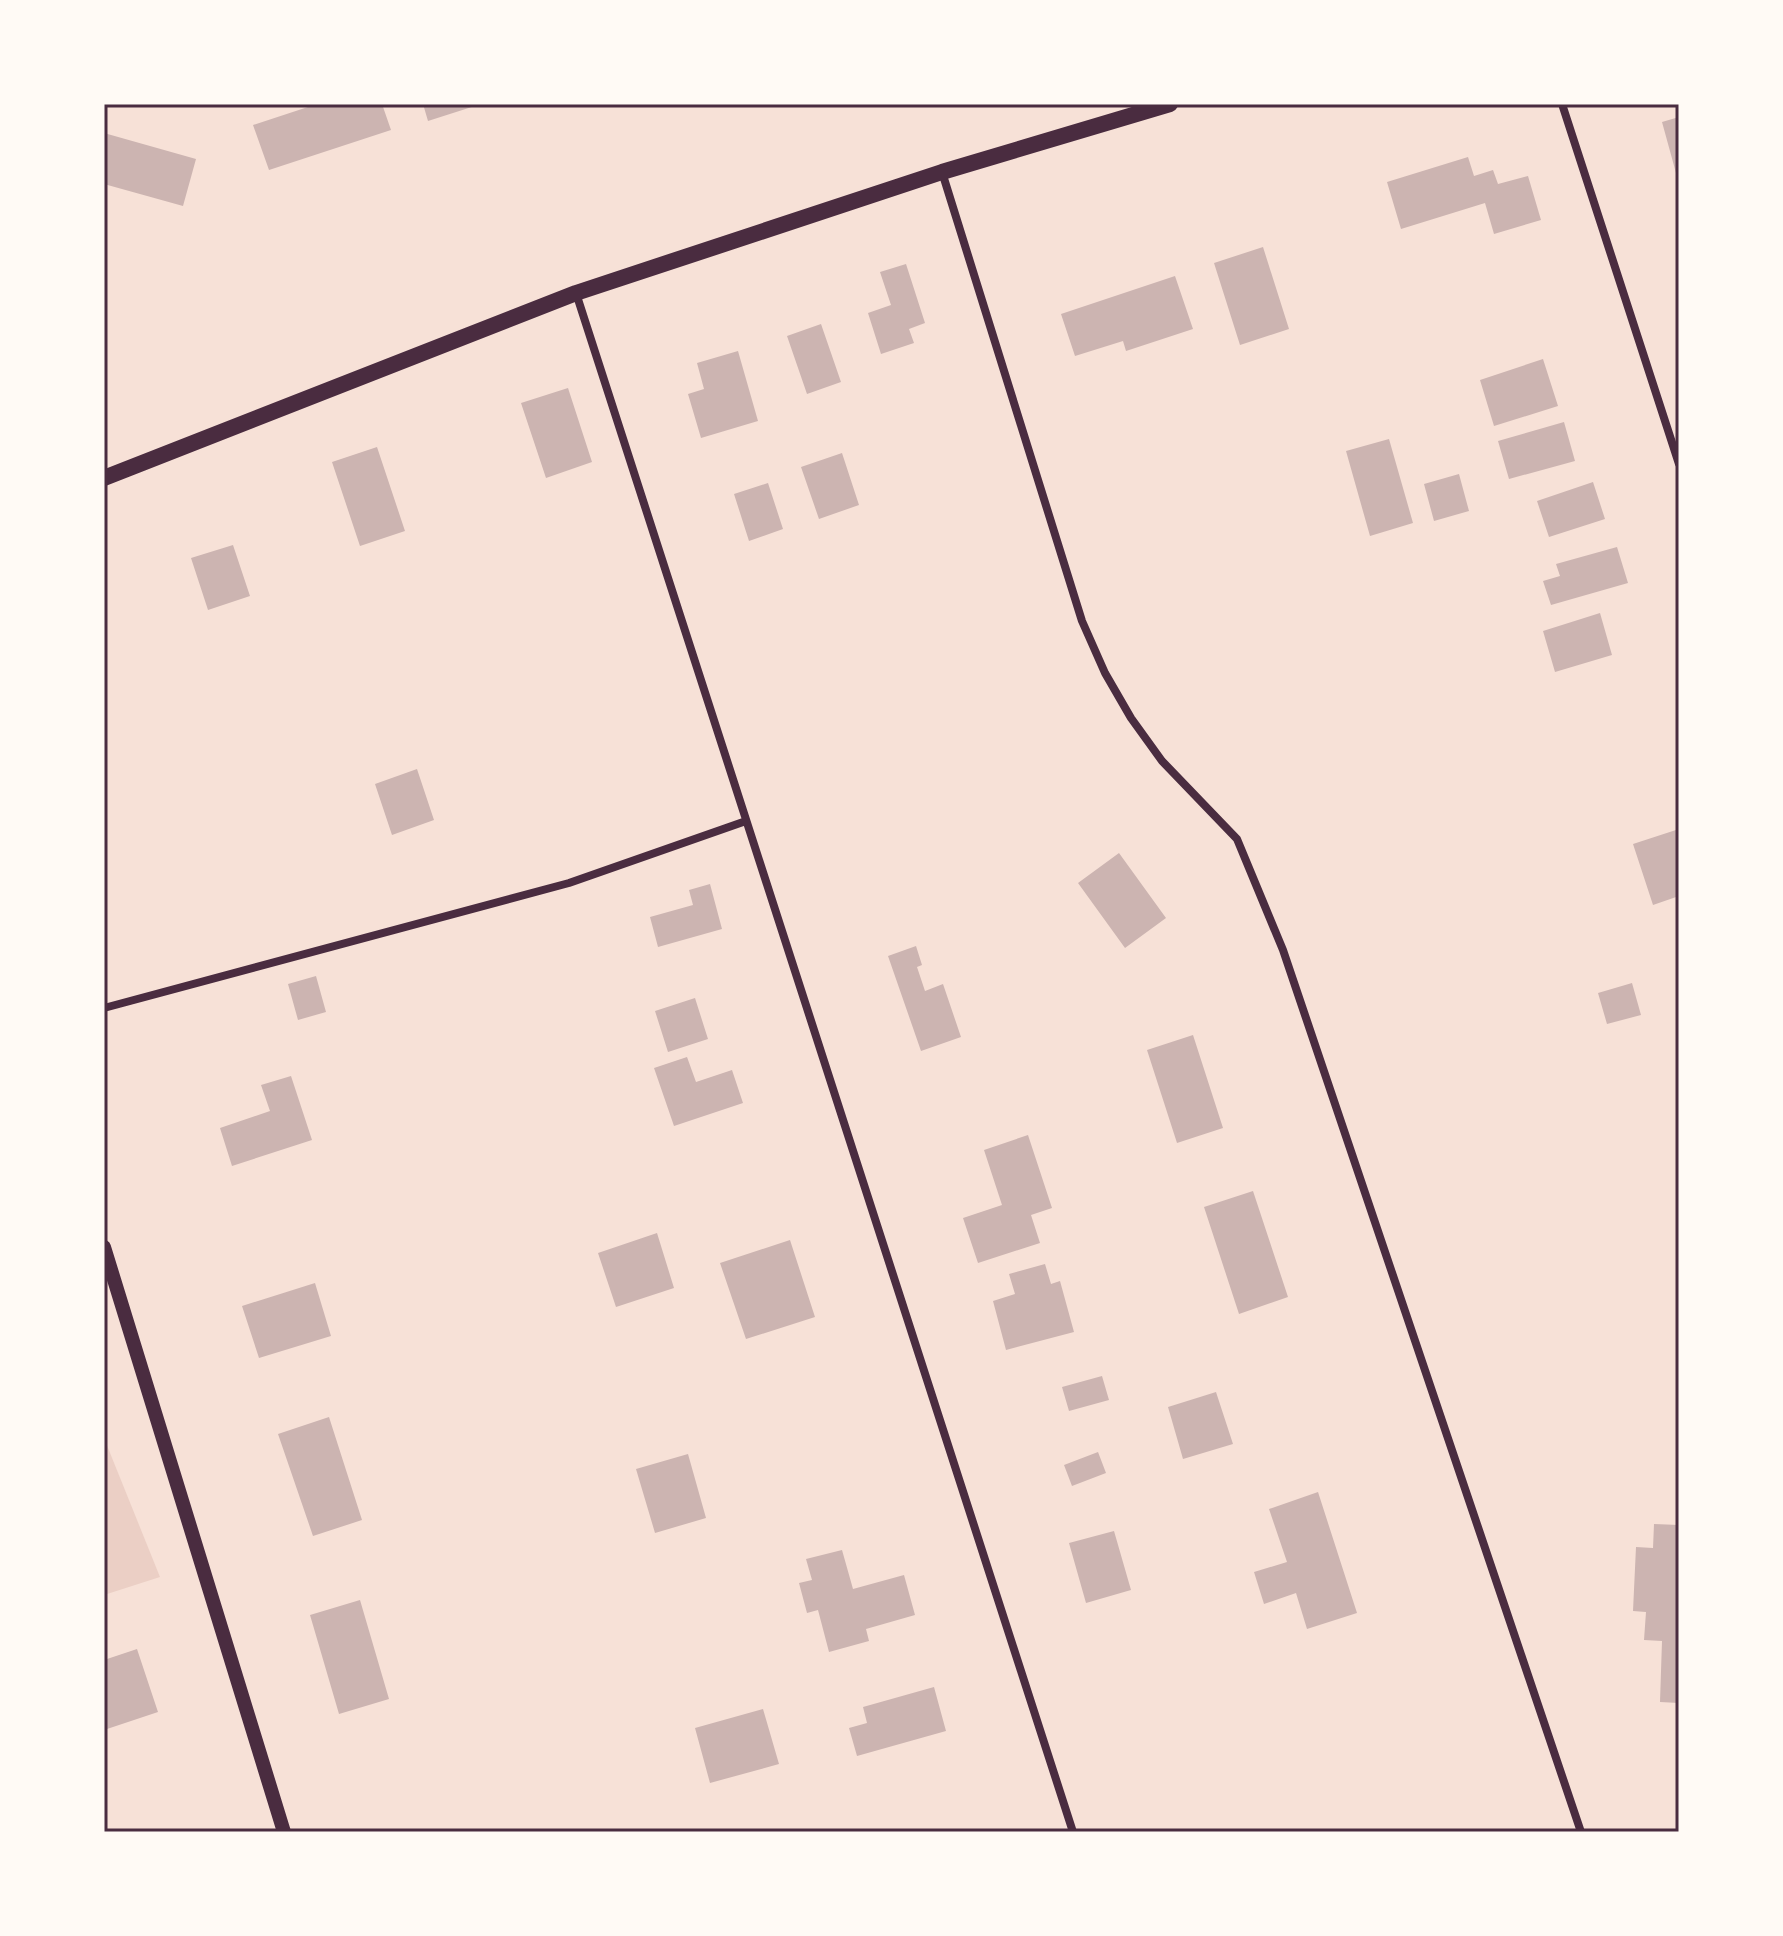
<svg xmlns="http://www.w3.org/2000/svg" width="1783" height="1936" viewBox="0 0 1783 1936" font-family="Lato,sans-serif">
<rect width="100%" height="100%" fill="#f7e1d7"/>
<path fill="#ebcfc5" d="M104,1438L160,1577L104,1595Z"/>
<path fill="#ccb4b1" d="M317,104H382L391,130L269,170L253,125Z
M423,104H478V105L428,121Z
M1679,117V172L1676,173L1662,122Z
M104,133L196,159L183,206L104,184Z
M1468,157L1474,176L1493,170L1498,184L1528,176L1541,220L1494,234L1485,203L1401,229L1387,182Z
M1263,247L1289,329L1240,345L1214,263Z
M906,264L925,323L909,329L914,343L881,354L868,313L891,305L880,272Z
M1175,276L1193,329L1126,351L1123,341L1075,356L1061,314Z
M821,324L841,382L807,394L787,336Z
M738,351L758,421L701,438L688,394L704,389L697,363Z
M1543,359L1558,406L1494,426L1480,380Z
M568,388L592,462L546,478L521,403Z
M1564,422L1575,461L1509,479L1498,441Z
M1389,439L1413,523L1370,536L1346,451Z
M377,447L405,531L360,546L332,462Z
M842,453L859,505L819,519L801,467Z
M1459,474L1469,511L1434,521L1424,484Z
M1593,482L1605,519L1549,537L1537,501Z
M768,483L783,529L749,541L734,494Z
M233,545L250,596L208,610L191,558Z
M1617,547L1628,583L1551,605L1543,581L1560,576L1556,564Z
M1600,613L1612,655L1555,672L1543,631Z
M417,769L434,820L392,835L375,784Z
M1679,829V896L1653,905L1633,844Z
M1119,853L1166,918L1125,948L1078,883Z
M710,884L722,929L658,947L650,917L693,905L689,890Z
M916,946L922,965L917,967L925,991L943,984L961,1037L921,1051L888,956Z
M316,976L326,1012L298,1020L288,984Z
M1632,983L1641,1015L1607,1024L1598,993Z
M695,998L708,1039L668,1052L655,1011Z
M1193,1035L1223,1128L1177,1143L1147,1050Z
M687,1057L696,1082L732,1070L743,1103L674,1126L654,1068Z
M291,1076L312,1140L232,1166L220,1128L270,1111L261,1085Z
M1028,1135L1052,1208L1031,1215L1040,1243L978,1263L963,1218L1002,1205L984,1150Z
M1253,1191L1288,1297L1239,1314L1204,1207Z
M657,1233L674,1288L616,1307L598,1253Z
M790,1240L815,1317L746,1339L720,1263Z
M1045,1264L1051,1284L1060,1281L1074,1332L1006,1350L993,1301L1015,1294L1009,1274Z
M315,1283L331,1336L259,1358L242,1306Z
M1102,1376L1109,1400L1069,1411L1062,1387Z
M1216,1392L1233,1444L1183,1459L1168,1407Z
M329,1417L362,1520L313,1536L278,1434Z
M1098,1452L1106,1473L1072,1486L1064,1465Z
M688,1454L706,1518L655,1533L636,1469Z
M1318,1492L1357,1613L1307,1629L1296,1593L1264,1604L1254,1572L1287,1562L1269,1509Z
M1654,1524L1679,1525V1703L1660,1702L1662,1641L1644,1640L1646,1612L1633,1611L1636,1547L1653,1548Z
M1114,1531L1131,1590L1086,1603L1069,1543Z
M842,1550L853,1589L904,1575L915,1615L866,1629L869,1641L829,1652L818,1610L807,1613L799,1583L812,1580L806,1559Z
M360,1600L389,1699L339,1714L310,1615Z
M137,1649L158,1712L104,1730V1660Z
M934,1687L946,1731L857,1756L849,1728L867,1723L863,1707Z
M763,1709L779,1764L710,1783L695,1728Z"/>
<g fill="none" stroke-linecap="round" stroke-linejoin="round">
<path stroke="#4a2c40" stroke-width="8" d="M1562,104L1679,464
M942,172L1082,621L1105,673L1131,718L1162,761L1237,839L1283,950L1581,1832
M576,293L1073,1832
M104,1008L569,883L746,821"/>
<path stroke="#4a2c40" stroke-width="14" d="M104,1247L284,1832"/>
<path stroke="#4a2c40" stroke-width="16" d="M104,478L576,293L942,172L1170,104"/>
</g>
<rect width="1783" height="1936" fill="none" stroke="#fffaf5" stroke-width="212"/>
<rect x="106" y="106" width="1571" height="1724" fill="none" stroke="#4a2c40" stroke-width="3"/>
</svg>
